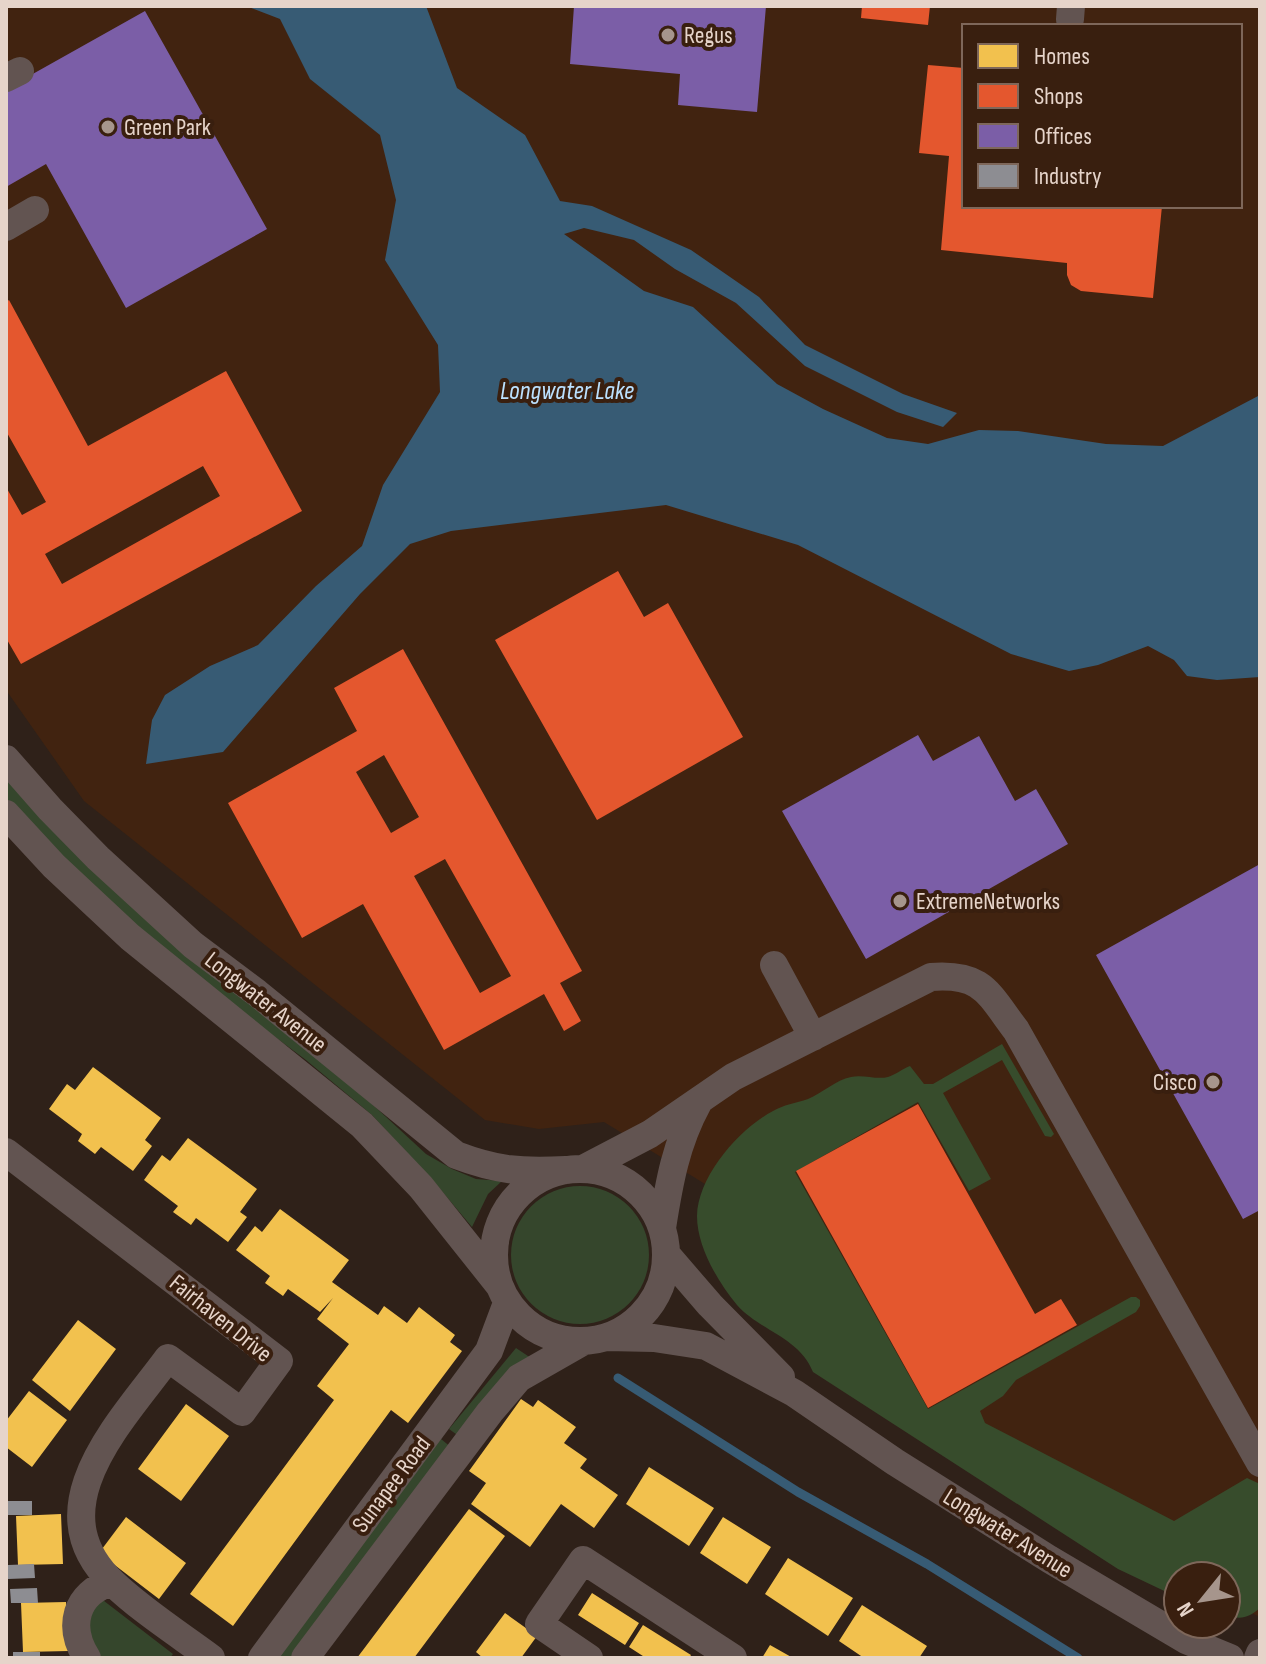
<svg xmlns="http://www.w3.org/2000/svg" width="1266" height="1664" viewBox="0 0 1266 1664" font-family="'Sofia Sans Condensed',sans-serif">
<rect width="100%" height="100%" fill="#2f2119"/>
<path fill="#412310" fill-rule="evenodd" d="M6,6H1260V1617L1237,1606L1226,1576H1178V1584L761,1296L723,1195L604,1122L539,1129L485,1120L84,801L6,690ZM964,26H1240V206H964Z"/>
<path fill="#35462c" d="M6,777L358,1091L426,1154L452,1169L476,1179L502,1181L488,1194L472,1227L435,1183L372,1115L306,1060L162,953L6,802Z
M511 1255a69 69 0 1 1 138 0a69 69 0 1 1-138 0Z
M516,1348L534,1360L460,1437L449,1429Z
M441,1439L452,1448L292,1658H276Z
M95,1594L173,1654L170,1658H92L84,1611Z"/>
<path fill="#374c2c" d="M1002,1044L1054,1134L1051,1137L1045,1136L1002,1060L943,1093L991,1179L969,1191L918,1102L795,1172L928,1409L1131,1297H1136L1140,1300V1306L1136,1312L1016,1380L1003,1396L980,1411L985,1423L1174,1521L1247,1478L1260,1484V1608C1248,1618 1241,1620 1226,1615V1576H1178L1177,1597L1118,1569L813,1372C799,1337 760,1331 737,1305C718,1282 697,1247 697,1216C698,1176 739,1129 773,1111C783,1105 796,1103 808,1099C822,1093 836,1080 851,1077C863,1074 876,1080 888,1077C895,1075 902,1069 910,1066L924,1084H933Z"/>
<path fill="#375b74" d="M246,6H426L457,88L525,135L560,201L592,206L691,250L759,297L805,345L903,394L957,413L943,427L897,412L805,366L736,303L675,269L634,240L584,228L564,234L644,291L693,307L777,384L823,409L887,438L928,444L979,430L1018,431L1106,444L1163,446L1260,395V677L1217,680L1187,676L1174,660L1148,646L1098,665L1069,671L1011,654L798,545L666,505L451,531L410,544L360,594L223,752L146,764L152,720L165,695L210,666L258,645L316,586L362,546L383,485L440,392L438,345L385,260L396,200L380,135L310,79L280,19Z"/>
<path fill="#f2c14e" d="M93,1067L161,1118L145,1140L152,1146L133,1171L101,1147L95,1154L78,1141L82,1134L49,1109L67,1084L75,1090Z
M188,1138L257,1189L240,1212L247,1217L228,1242L196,1218L191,1225L173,1212L178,1206L144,1180L162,1155L170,1161Z
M280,1209L349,1260L332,1282L378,1315L384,1306L407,1323L419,1307L455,1335L450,1342L462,1351L408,1423L391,1410L233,1626L190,1594L334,1400L317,1386L349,1344L317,1319L333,1298L320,1312L288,1289L283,1296L265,1283L270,1276L236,1250L255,1226L262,1232Z
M78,1320L116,1349L70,1411L32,1380Z
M29,1391L67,1420L32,1467L6,1447V1421Z
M521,1399L533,1407L538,1400L576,1427L564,1443L587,1459L580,1468L618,1495L594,1528L561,1504L530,1547L471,1504L486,1483L469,1471Z
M186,1404L229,1436L181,1501L138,1469Z
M649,1467L714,1508L689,1546L626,1504Z
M469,1509L505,1536L414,1658H357Z
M61,1514L63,1564L18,1565L16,1516Z
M126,1517L186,1563L159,1599L99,1553Z
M723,1517L771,1547L747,1584L700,1553Z
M788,1558L853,1598L828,1636L765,1594Z
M592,1593L639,1623L625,1645L578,1615Z
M66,1602L69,1651L23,1652L21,1603Z
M862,1605L927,1646L919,1658H864L839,1641Z
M505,1613L537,1636L521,1658H483L476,1652Z
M643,1625L691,1655L689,1658H646L629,1647Z
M770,1645L793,1658H762Z"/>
<path fill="#e4572e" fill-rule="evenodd" d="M862,6H930L928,25L861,18Z
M928,65L964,68V206H1162L1153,298L1081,291L1071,285L1067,275V263L941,250L949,156L919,153Z
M9,300L88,446L226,371L302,511L21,664L6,638V487L22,515L46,502L6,431V302ZM203,466L220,496L62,584L45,554Z
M618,571L644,617L668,603L743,737L597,820L495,640Z
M403,649L582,971L560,983L581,1021L564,1031L544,994L444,1050L363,904L302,938L228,803L357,731L334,688ZM384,755L419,817L391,833L356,772ZM445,859L511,976L480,993L414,876Z
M918,1104L1035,1314L1061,1299L1077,1325L928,1408L796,1171Z"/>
<path fill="#7b5ea7" d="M574,6H766L757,112L678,105L680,74L570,64Z
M145,11L267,229L126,308L46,164L6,187V89Z
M918,735L933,761L979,736L1015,801L1036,789L1068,844L866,959L782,811Z
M1260,864V1210L1243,1219L1096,955Z"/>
<path fill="#8d8d92" d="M6,1501H32V1515H6Z
M34,1564L35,1578L8,1579V1565Z
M37,1588L38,1603H11L10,1589Z
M13,1652H40V1658H13Z"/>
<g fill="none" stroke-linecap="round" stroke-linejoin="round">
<path stroke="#375b74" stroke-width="9" d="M618,1378L798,1492L927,1564L1078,1658"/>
<path stroke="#625451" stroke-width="28" d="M1070,19L1071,6
M6,78L20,71
M6,227L35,210
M6,759L50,809L98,858L193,945L257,993L456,1155C498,1171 521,1172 566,1170
M6,814L54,866L130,937L362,1125L421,1187L499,1285
M774,965L813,1037
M6,1152L279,1361L242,1412L168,1358C121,1422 34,1508 113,1583C141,1610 180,1635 211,1658
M585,1168L650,1134L733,1077L931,977C983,973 988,993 1016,1030L1260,1463
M494 1255a86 86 0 1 1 172 0a86 86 0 1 1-172 0Z
M662,1228C669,1183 676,1143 698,1103
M666,1254L710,1305L781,1377
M607,1337L654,1338L706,1346L794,1393L895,1462L1049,1559L1186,1640L1230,1658
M87,1658C67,1627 75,1593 112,1582
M262,1658L489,1351L507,1303
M305,1658L490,1412L519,1378L582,1342
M589,1658L539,1624L583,1560L733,1658
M1258,1658L1260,1653"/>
</g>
<g fill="#a6958c" stroke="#391f0f" stroke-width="3">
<circle cx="668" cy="35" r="8"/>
<circle cx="108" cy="127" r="8"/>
<circle cx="900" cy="901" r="8"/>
<circle cx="1213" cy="1082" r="8"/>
</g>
<g text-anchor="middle" stroke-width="8" stroke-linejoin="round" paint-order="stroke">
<g font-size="24" fill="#e6d4ca" stroke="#391f0f" text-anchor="start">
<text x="684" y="43">Regus</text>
<text x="124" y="135">Green Park</text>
<text x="916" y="909">ExtremeNetworks</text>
<text x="1197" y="1090" text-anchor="end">Cisco</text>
</g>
<g font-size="24" fill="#e6d4ca" stroke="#391f0f">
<text transform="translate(266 1002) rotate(38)" y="8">Longwater Avenue</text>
<text transform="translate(221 1318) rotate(39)" y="8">Fairhaven Drive</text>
<text transform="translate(391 1484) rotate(-53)" y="8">Sunapee Road</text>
<text transform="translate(1008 1533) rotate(32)" y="8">Longwater Avenue</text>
</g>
<g font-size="26" font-style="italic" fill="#bbe1ff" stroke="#391f0f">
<text x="567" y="399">Longwater Lake</text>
</g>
</g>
<rect width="1266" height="1664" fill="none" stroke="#e6d4ca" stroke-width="16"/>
<rect x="962" y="24" width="280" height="184" fill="#391f0f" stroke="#7e675a" stroke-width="2"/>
<rect x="978" y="44" width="40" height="24" fill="#f2c14e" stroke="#7e675a" stroke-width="2"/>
<text x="1034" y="64" font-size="24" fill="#e6d4ca">Homes</text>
<rect x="978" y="84" width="40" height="24" fill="#e4572e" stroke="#7e675a" stroke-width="2"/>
<text x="1034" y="104" font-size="24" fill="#e6d4ca">Shops</text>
<rect x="978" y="124" width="40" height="24" fill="#7b5ea7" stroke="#7e675a" stroke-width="2"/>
<text x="1034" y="144" font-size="24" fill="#e6d4ca">Offices</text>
<rect x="978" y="164" width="40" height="24" fill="#8d8d92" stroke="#7e675a" stroke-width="2"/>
<text x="1034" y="184" font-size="24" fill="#e6d4ca">Industry</text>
<g transform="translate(1202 1600) rotate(240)"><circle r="38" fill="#391f0f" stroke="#7e675a" stroke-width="2"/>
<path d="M0-6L14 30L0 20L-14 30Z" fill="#a6958c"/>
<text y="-12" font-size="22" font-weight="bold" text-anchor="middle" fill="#e6d4ca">N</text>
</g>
</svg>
